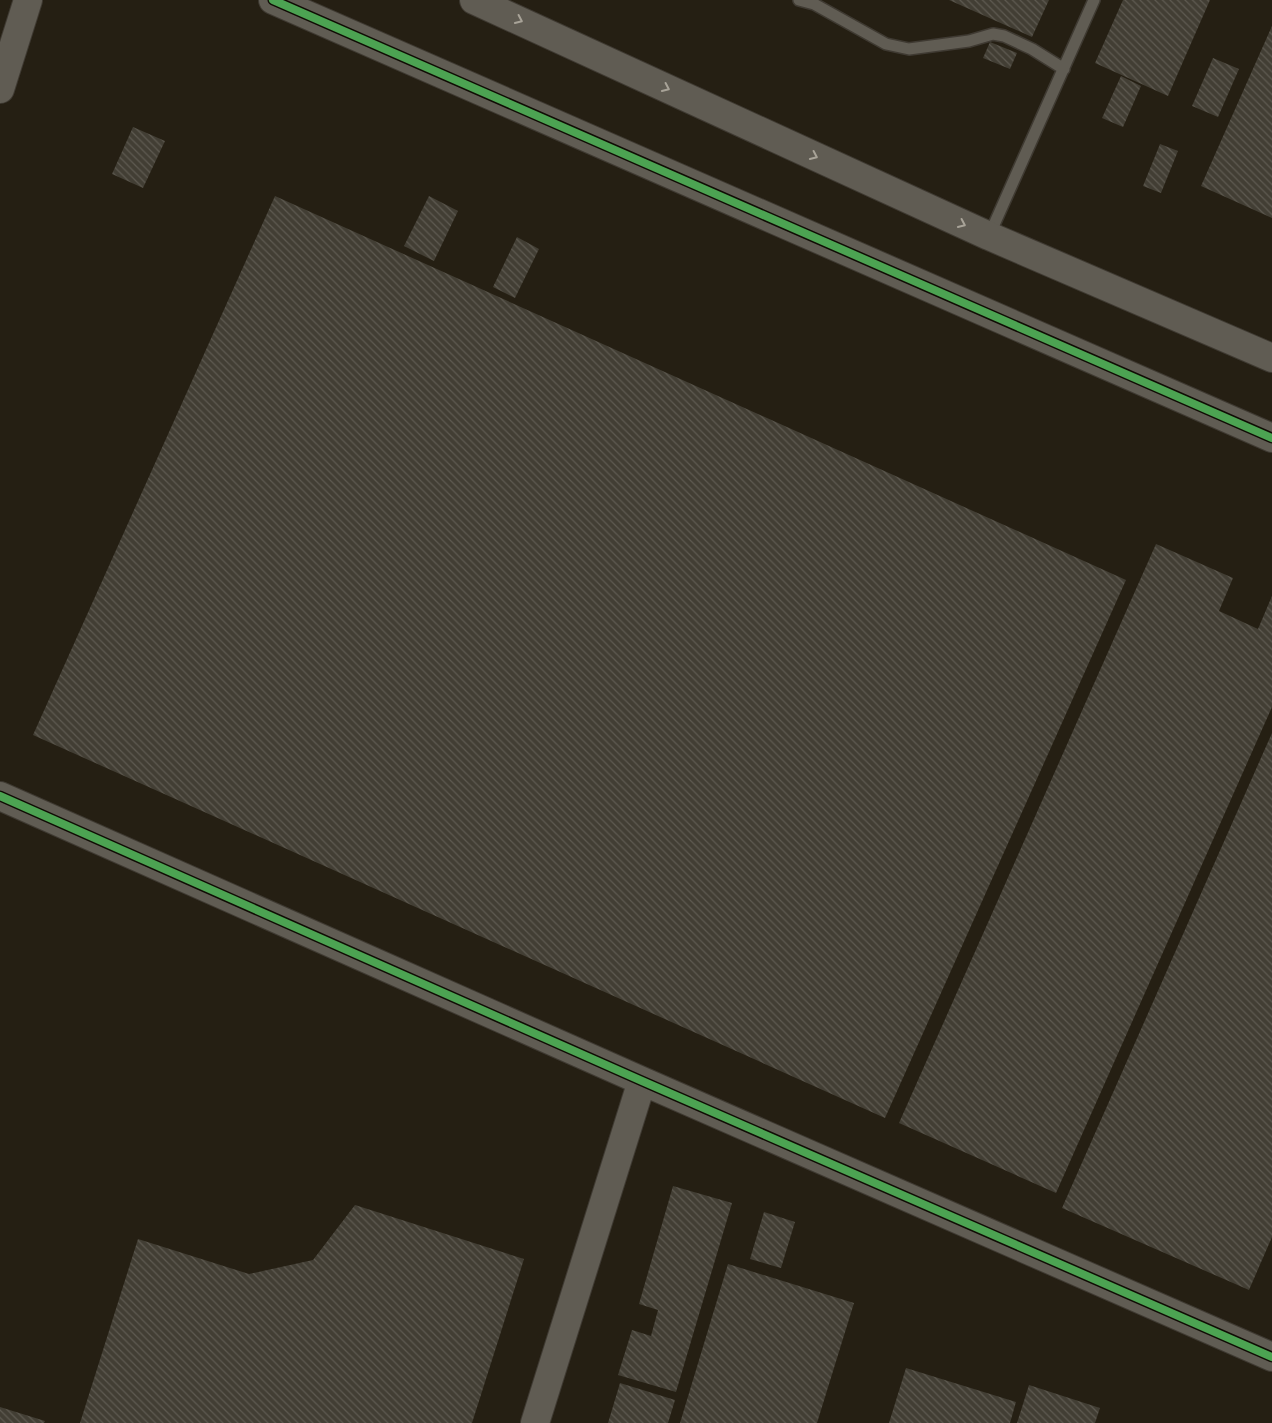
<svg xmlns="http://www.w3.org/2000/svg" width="1272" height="1423" viewBox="0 0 1272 1423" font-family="'Golos Text',sans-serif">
<defs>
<pattern id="building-back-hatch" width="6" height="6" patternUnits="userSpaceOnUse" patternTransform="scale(1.25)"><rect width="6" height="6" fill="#423e34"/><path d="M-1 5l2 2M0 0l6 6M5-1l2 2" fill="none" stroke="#5e5a51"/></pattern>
</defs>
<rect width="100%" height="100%" fill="#251f13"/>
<path fill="url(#building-back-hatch)" d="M949,0H1049L1032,37Z
M1123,0H1210L1168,96L1095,63Z
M1272,26V218L1201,186Z
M990,42L1017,53L1010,69L983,58Z
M1213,58L1239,69L1218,117L1192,106Z
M1121,76L1141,86L1123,127L1102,118Z
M133,127L165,141L143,188L112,174Z
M1160,144L1178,151L1161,193L1143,186Z
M275,196L1126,580L885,1118L33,735Z
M429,196L458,211L434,261L404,246Z
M517,237L539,249L515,298L493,287Z
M1156,544L1233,578L1219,611L1258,629L1272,596V707L1056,1193L899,1123Z
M1272,733V1237L1249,1290L1062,1208Z
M673,1186L732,1203L676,1392L618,1375L632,1330L651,1336L658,1310L639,1304Z
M355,1205L524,1259L472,1423H80L138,1239L249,1274L313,1260Z
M764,1212L795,1222L781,1268L750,1259Z
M728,1264L854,1303L817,1423H680Z
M906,1368L1016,1402L1010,1423H889Z
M620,1383L675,1400L668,1423H608Z
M1029,1385L1100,1408L1095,1423H1017Z
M0,1407L45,1421L44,1423H0Z"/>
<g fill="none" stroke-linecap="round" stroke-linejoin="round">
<g stroke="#3f3a32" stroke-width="14">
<path id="service" d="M799,0L814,4L886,44L909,49L969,41L993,34L1004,36L1032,49L1064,69
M989,236L1094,0"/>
</g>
<g stroke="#3f3a32" stroke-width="30">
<path id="tertiary" d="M273,0L1272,438
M474,0L989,236L1272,358
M0,89L28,0
M0,796L642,1081L1272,1357
M535,1423L642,1081"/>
</g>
<use href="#service" stroke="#605c53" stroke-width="11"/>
<use href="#tertiary" stroke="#605c53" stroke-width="28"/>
<g stroke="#100c04" stroke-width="11">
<path id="cycleway" d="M273,0L1272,438
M0,796L642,1081L1272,1357"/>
</g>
<use href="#cycleway" stroke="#4ca352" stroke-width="8"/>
</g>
<defs><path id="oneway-chevron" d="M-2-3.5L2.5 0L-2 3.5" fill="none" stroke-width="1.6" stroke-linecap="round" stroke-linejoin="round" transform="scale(1.25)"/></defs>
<g stroke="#a8a398">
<use href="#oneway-chevron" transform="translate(519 20) rotate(25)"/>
<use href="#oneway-chevron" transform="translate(666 88) rotate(25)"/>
<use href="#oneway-chevron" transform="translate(814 156) rotate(25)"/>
<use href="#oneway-chevron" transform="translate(962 224) rotate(25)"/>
</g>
</svg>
